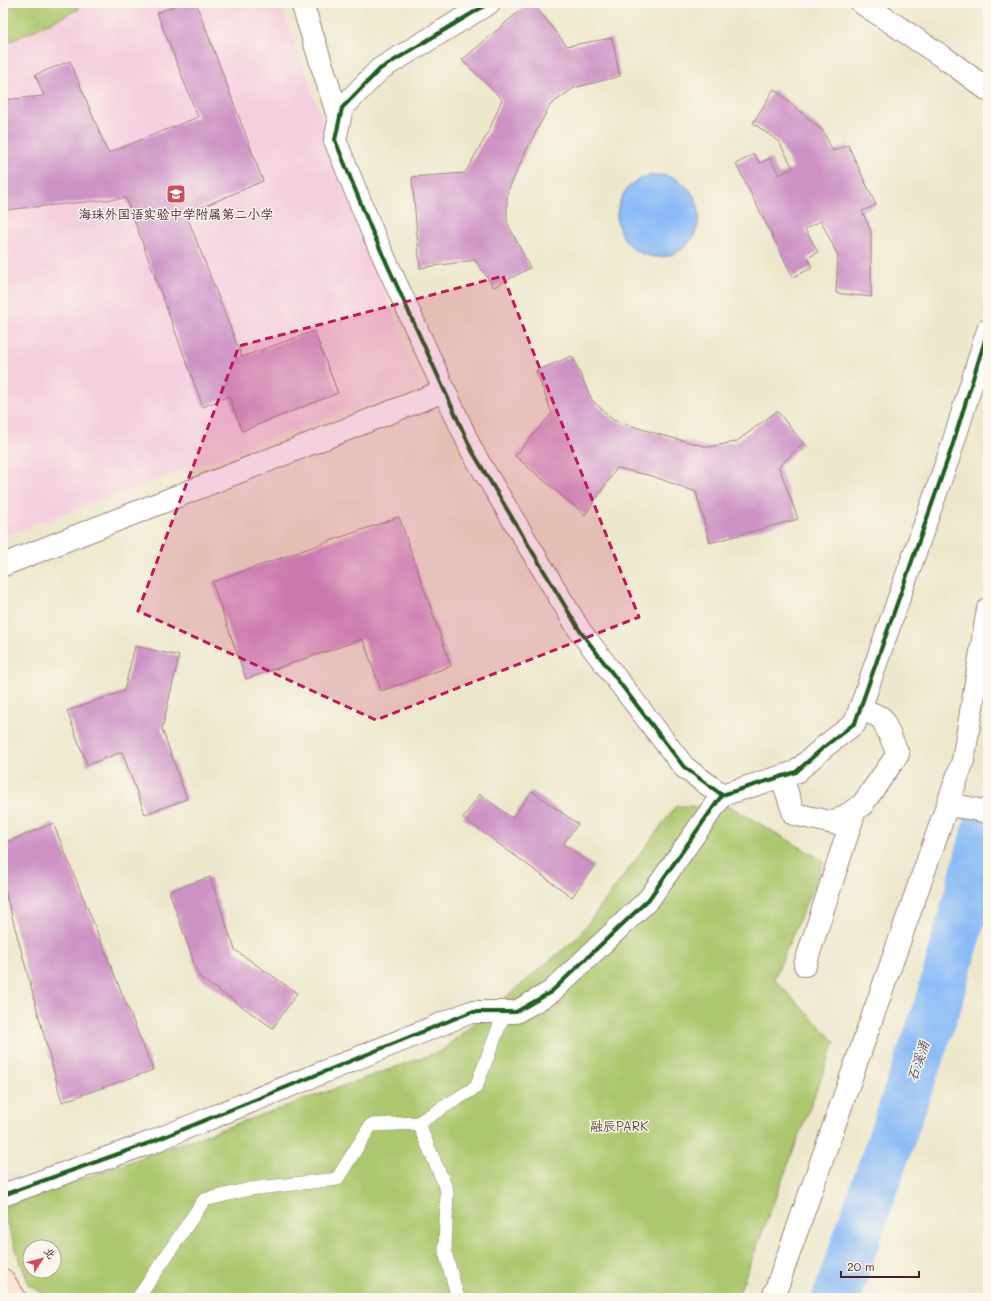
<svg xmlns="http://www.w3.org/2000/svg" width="991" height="1301" viewBox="0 0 991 1301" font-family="Mali,'LXGW WenKai TC',sans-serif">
<rect width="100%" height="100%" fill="#fbf7ec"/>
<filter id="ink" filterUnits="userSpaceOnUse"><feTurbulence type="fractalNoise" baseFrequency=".025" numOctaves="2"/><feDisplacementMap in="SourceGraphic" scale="8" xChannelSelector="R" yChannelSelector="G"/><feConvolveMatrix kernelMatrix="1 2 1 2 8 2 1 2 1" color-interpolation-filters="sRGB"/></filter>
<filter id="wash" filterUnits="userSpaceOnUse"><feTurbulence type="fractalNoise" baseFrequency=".012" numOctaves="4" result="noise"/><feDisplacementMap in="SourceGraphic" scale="16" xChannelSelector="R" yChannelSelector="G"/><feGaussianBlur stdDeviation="0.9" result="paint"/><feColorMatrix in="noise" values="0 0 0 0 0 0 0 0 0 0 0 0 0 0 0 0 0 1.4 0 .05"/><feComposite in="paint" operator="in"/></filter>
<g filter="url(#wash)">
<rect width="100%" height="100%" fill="#ede8cc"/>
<path fill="#f4cfde" d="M3,3H280L419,384L3,536Z"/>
<path fill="#acc76d" stroke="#7b734c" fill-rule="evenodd" d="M3,3H76L79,9L3,45Z
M676,806L731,807L824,861L774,979L835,1042L737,1298H51L29,1285L3,1213V1207L441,1051L577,938ZM30,1247H54V1271H30Z"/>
<path fill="#8abbf6" stroke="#6a6d90" d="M617 216a41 41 0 1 1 82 0a41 41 0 1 1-82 0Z"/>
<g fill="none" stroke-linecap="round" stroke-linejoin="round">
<path stroke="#8abbf6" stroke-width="47" d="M836,1298L938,1004L988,821"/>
</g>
<g id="blocks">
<path fill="#cd93c5" d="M182,3H196L263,181L186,214L242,357L314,331L338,393L242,431L229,396L203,407L126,198L3,210V100L44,96L35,75L70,61L108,153L198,117L157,13Z
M529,3H533L567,46L612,38L620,76L574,88L550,105L527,149L507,193V222L530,268L494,287L475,260L420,268L412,177L465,173L488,133L502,99L462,60Z
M774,89L823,131L833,151L848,145L876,205L862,211L871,231V297L836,293L838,256L821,221L805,229L818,252L808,258L812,268L793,277L736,164L754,154L760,163L770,158L779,175L793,168L779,142L753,123Z
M572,356L592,400L613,420L661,435L708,447L736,442L777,411L803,443L779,467L798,519L710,543L696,492L652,476L617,468L585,515L515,456L552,413L536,371Z
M399,517L451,666L381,691L363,639L246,679L212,582Z
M135,646L179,656L162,729L187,799L145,814L122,752L87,765L67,711L124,691Z
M532,791L578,824L563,844L594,866L572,897L463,818L480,794L512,818Z
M53,823L153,1070L62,1102L3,883V844Z
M210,877L235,950L297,993L273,1028L199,977L169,891Z"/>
</g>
</g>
<g filter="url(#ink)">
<use href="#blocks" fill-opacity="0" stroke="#9c847c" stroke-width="1"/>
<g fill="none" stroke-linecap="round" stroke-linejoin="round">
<g stroke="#9c847c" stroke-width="14">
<path id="lane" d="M418,1123L447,1190L445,1252L458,1298
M138,1298L204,1200L250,1189L337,1179L371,1125L418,1123L476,1087L502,1019L514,1013"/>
</g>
<g stroke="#9c847c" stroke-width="24">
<path id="street" d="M302,3L339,119
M489,3L380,69L342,108L335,140L372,231L472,451L580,631L684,767L722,795L796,772L824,747L855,723L951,450L988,330
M862,3L949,61L988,90
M3,565L444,391
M782,777L794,814L834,823L862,805L898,754L882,718L860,708
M948,805L969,808L988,812
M805,965L855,810
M3,1195L149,1143L471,1012H516L551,992L649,899L722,795
M773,1298L963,761L988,609"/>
</g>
<g stroke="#9c847c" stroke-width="24">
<path id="secondary" d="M3,1280L15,1298"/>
</g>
<use href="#lane" stroke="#fff" stroke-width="13"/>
<use href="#street" stroke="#fff" stroke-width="22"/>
<use href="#secondary" stroke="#fde4d1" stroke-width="22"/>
<g stroke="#fbf7ec" stroke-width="6">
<path id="cycleway" d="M489,3L380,69L342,108L335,140L372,231L472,451L580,631L684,767L722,795L796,772L824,747L855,723L951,450L988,330
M3,1195L149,1143L471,1012H516L551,992L649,899L722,795"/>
</g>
<use href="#cycleway" stroke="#1b5e20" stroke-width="4"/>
</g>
</g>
<path fill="#c2185b" fill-opacity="0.2" stroke="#c2185b" stroke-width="3" stroke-dasharray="8 5" stroke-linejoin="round" d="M503,276L639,617L376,720L138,611L239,346Z"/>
<defs>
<g id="school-square" transform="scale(1)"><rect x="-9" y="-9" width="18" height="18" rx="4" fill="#d1495b" stroke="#fbf7ec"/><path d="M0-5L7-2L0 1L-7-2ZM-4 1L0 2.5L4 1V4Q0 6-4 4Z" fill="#fff"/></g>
</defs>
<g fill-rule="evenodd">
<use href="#school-square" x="176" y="194"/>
</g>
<g text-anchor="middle" stroke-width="3" stroke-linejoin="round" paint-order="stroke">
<g font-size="13" fill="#4a1f2b" stroke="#fbf7ec">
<text x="176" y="219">海珠外国语实验中学附属第二小学</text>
</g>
<g font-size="13" fill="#67513f" stroke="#fbf7ec">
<text x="619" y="1131">融辰PARK</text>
</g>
<g font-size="14" font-style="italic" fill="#5d4e68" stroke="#fbf7ec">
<text transform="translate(918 1061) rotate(-71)" y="5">石溪涌</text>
</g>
</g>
<rect width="991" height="1301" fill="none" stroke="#fbf7ec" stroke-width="16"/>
<g transform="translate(42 1259) rotate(54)"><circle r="19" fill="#fbf7ec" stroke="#b4a19f"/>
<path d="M0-3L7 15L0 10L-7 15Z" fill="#d1495b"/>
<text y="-6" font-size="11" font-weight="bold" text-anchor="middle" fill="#4a1f2b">北</text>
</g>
<path d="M841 1271v6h78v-6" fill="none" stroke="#4a1f2b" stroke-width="2"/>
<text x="847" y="1271" font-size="12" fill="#4a1f2b" stroke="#fbf7ec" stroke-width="3" paint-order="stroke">20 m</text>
</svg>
